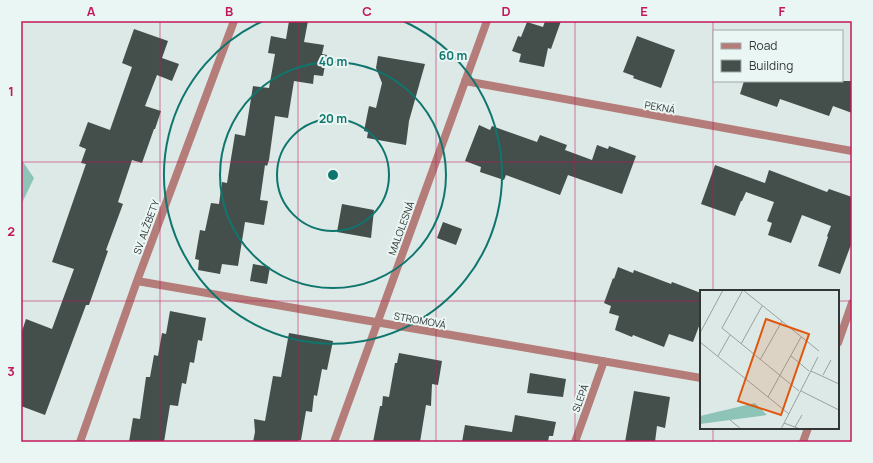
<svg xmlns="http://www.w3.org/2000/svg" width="873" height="463" viewBox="0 0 873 463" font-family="Manrope,sans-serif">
<rect width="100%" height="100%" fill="#dde9e6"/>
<path fill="#8dc4b7" d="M21,159L34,178L21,205Z"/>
<path fill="#444e4b" d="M289,21H308L304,42L324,45L322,54L327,55L323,76L314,75L313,84L294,81L288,118L275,116L269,160L267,166L265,165L260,200L268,201L264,225L245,222L238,266L222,264L220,274L198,270L199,260L195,259L200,230L205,231L211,203L219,204L222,182L227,183L235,134L245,136L253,86L269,88L275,54L268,53L271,36L286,39Z
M545,21H561L551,49L548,48L544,67L519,62L521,54L512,51L518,36L521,37L527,22L543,27Z
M134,29L168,41L162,58L179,64L172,81L157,75L145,106L161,111L155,129H154L142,163L132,160L118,202L123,204L106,250L108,251L89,305H86L45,415L21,406V334L26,319L52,329L74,269L52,262L86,164L81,163L86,149L79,146L88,122L110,130L132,67L122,63Z
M637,36L675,50L661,88L633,78L634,76L623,72Z
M378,56L425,64L409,121L406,145L367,138L368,132L364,131L369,106L376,108L382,83L376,68Z
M744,81H852V113L833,106L829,116L780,99L777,107L740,94Z
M479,125L490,130L492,126L537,142L540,135L567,145L565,150L592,160L597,145L608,149L609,146L636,156L622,194L568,175L560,195L506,175L504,180L480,172L481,167L465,161Z
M715,165L765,183L769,170L827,192L829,189L852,197V242L840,274L818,266L828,237L827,236L831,226L802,215L791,243L768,235L772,223L767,221L774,202L746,192L742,201H741L735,216L701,204Z
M342,204L374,210L371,238L337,232Z
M443,222L462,229L456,245L437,238Z
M253,264L270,267L267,284L250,281Z
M618,267L633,273L634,270L671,284L672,282L701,293V321L693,342L669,334L664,347L633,335L632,337L615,330L619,316L609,313L611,306L604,303L613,278L614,279Z
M170,311L206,318L202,341L198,340L194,363L190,362L186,384L182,383L178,406L170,405L164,442H129L133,418L140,419L146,377H150L154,355L158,356L162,333L166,334Z
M289,333L333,341L327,370L322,369L317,396L314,395L312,412L306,411L301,440H299L298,442H253L255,432L254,419L265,421L273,376L281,377Z
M399,353L442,361L438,385L432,384L431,406L426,405L420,442H373L380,406H382L383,396L389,397L395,363H397Z
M530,373L566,379L563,397L527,393Z
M634,391L670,397L665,428L657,426L655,442H625Z
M515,415L556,422L553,436H549L548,442H462L465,425L512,432Z"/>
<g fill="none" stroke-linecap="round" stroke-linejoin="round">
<path stroke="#b47d7a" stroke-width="8" d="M465,81L852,151
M137,281L701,378
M838,343L852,303
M80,442L137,281L234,21
M334,442L487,21
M575,442L604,361
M803,442L808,428"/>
</g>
<path fill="none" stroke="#c2185b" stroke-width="1" stroke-opacity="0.55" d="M160,21V442M298,21V442M436,21V442M575,21V442M713,21V291M21,162H852M21,301H701M838,301H852M713,428V442"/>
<g fill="none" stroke="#0f766e" stroke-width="2">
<circle cx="333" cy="175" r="56"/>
<circle cx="333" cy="175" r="113"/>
<path d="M403 21A169 169 0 1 1 263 21"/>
</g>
<g text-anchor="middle" stroke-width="4" stroke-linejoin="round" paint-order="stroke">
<g font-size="10" fill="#323635" stroke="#eaf6f3">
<text transform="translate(660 107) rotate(10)" y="4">PEKNÁ</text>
<text transform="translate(146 227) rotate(-70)" y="4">SV. ALŽBETY</text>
<text transform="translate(401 228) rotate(-70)" y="4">MALOLESNÁ</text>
<text transform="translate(420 320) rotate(10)" y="4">STROMOVÁ</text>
<text transform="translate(580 398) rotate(-70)" y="4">SLEPÁ</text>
</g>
</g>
<g transform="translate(700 290)">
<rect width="139" height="139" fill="#dde9e6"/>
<path d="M55,113L67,125L0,134V126Z" fill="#8dc4b7"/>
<path fill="none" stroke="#99a19f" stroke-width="1" d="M43,0L22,38L99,101M43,0L119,61M0,43L23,0M0,52L89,124M41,54L62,16M18,66L30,45M91,66L109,81M60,70L82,31M111,81L139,94M123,85L131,70M101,101L139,120M68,107L101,47M30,130L41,139M84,133L100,139M95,137L102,125M81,139L118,67"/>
<path fill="#df570e" fill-opacity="0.15" stroke="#df570e" stroke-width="2" d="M66,29L109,44L81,125L38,111Z"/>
<rect width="139" height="139" fill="none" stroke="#323635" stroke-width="2"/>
</g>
<circle cx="333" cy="175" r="6" fill="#0f766e" stroke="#eaf6f3" stroke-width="2"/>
<g font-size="12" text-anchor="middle" font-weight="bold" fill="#0f766e" stroke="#eaf6f3" stroke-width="4" stroke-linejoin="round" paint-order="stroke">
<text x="453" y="60">60 m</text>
<text x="333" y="66">40 m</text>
<text x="333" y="123">20 m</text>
</g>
<rect width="873" height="463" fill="none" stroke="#eaf6f3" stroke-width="44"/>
<rect x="713" y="30" width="130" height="52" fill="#eaf6f3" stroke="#a0a9a7"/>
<rect x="721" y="43" width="20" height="6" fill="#b47d7a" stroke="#a0a9a7"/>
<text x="749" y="50" font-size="12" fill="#323635">Road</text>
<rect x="721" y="60" width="20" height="12" fill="#444e4b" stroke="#a0a9a7"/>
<text x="749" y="70" font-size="12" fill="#323635">Building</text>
<rect x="22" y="22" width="829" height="419" fill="none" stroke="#c2185b" stroke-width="1.5"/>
<g font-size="13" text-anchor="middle" font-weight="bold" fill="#c2185b">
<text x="91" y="16">A</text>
<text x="229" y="16">B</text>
<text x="367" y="16">C</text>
<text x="506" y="16">D</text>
<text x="644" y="16">E</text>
<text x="782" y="16">F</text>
<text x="11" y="96">1</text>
<text x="11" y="236">2</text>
<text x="11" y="376">3</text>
</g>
</svg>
